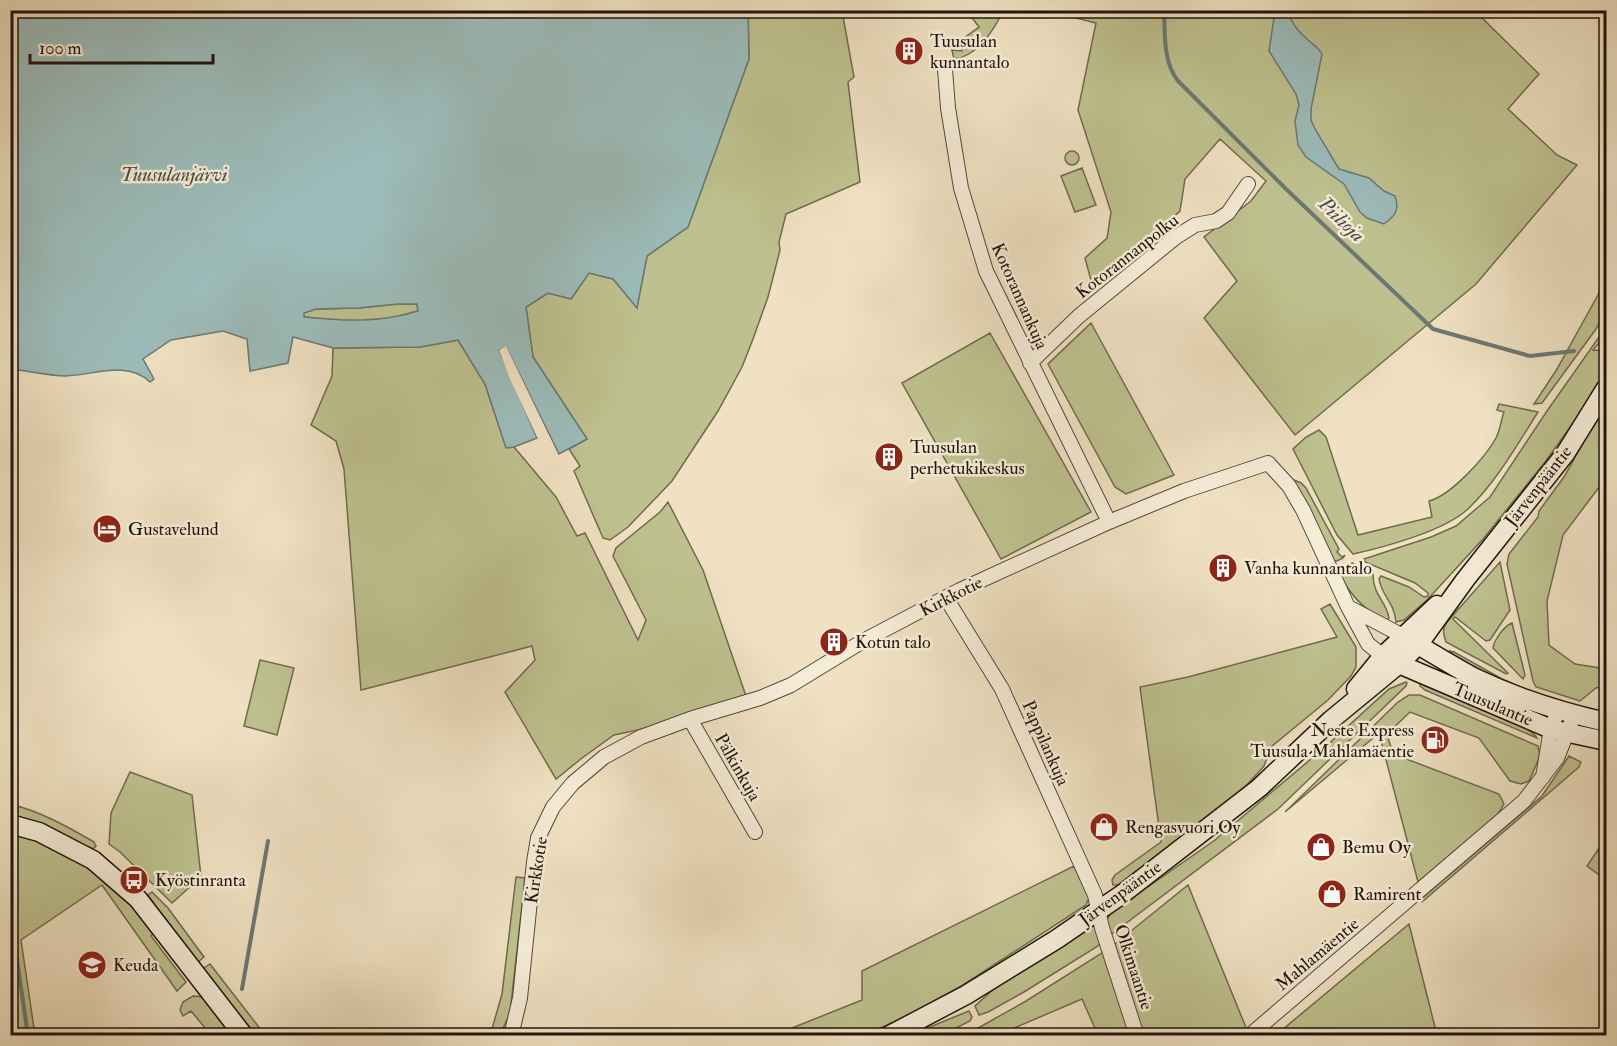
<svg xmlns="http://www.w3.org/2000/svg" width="1617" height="1046" viewBox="0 0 1617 1046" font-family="'IM FELL Double Pica',serif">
<rect width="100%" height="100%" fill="#efe1c2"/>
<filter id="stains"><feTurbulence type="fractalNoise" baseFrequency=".00333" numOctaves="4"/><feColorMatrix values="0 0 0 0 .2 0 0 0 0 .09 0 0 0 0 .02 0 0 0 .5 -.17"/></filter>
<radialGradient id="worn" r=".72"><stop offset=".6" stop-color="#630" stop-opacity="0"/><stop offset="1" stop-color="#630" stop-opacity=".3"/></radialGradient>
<path fill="#bec18f" stroke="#706a4d" stroke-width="1.5" d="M1069,10L1475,11L1539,74L1508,109L1557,155L1577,165L1476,284L1295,435L1204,318L1237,281L1204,237L1251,201L1266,181L1220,139L1185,179L1180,211L1093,288L1085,258L1107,238L1111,212L1078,110L1096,23L1068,16Z
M748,11H768L767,16L771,17L773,11H842L854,77L848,82L860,182L786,214L779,242L780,250L768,297L753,339L742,367L718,411L672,481L628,527L610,540L603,538L574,471L580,466L569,449L587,439L533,357L526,307L548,293L571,299L589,273L613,279L637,307L647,256L688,227L749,59Z
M967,11H1003C994,30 977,57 954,59L952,50L962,51L961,40L979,27Z
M1065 158a7 7 0 1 1 14 0a7 7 0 1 1-14 0Z
M1082,168L1096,205L1075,212L1061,176Z
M1604,284L1606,290V310L1596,329L1542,403L1534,404L1557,369Z
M398,304H417L418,311L384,320L353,322L304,317L303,313L316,309L358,308Z
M1091,323L1174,475L1126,494L1115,487L1048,364Z
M1606,327V344H1598L1593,350L1606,351V371L1584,408L1545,462L1483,539L1428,599L1404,620L1396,622C1394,601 1382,597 1379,579L1381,576L1409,587L1424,597L1428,596V593L1415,583L1365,562L1364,559L1431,537L1456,526L1490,497L1547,411Z
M990,333L1091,512L1001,559L902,383Z
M458,340L485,384L506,447H514L556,497L577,536L585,533L638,640L646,620L613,556L616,548L660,512L668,502L703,570L748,702L690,719L614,735L582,758L556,779L505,692L535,660L532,646L361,690L344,469L336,441L311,425L332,376L333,348L420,347Z
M1606,402V478L1563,535L1547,601L1549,645L1575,664L1606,669V686L1596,688L1580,701L1536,687L1533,681L1507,564L1509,554L1538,517L1539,511L1564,477Z
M1499,404L1538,412C1517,445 1497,481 1468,509C1444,531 1385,547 1353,554L1337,535L1293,449L1306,437L1319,430L1326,437L1358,535L1432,517L1429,501C1450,496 1485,458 1496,438C1500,431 1501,420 1504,412L1497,410Z
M1294,480L1301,483L1306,488L1339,549L1337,552L1342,557L1345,555L1343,558L1337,561L1331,560L1293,481Z
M1500,562L1510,610L1490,640L1486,641L1455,617L1453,619L1508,673L1506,674L1446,642C1443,634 1442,628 1448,621Z
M1352,563L1373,574C1373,596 1386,600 1389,618L1386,621C1361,608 1351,595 1337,571Z
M1330,604L1356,647V667L1351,676L1328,700L1271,747L1264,766L1245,787L1169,849L1119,885H1113L1112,880L1115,875L1161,842L1140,687L1188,677L1337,637L1321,609Z
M1512,623L1525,675L1523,679L1493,648C1494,640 1504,626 1512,623Z
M1450,651L1454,652L1502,679L1532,692L1509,687L1453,655Z
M260,660L294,668L277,735L244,726Z
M1406,682L1407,683L1406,686L1278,809L1109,936L1105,922L1112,912L1215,840L1324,748L1389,689Z
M1420,683C1440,691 1531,724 1537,738L1425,690L1420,686Z
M1409,695H1420L1538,746L1540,756L1529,781L1521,784L1510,781L1479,738L1410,712L1387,734L1393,754L1499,794L1504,804L1498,814L1418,882L1379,733L1285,812L1398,702Z
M1569,756L1581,762L1579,767L1422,902L1420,900L1542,796Z
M130,772L192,795L201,877L172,903L120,852L109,844L111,813Z
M10,804C40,811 68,827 94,842L96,846L94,848L90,849L11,816Z
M16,833L35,839L83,863L129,902L153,933L151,936L186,982L177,991L102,885L21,940L35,1035L11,1036L10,834Z
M1606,838V880L1587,866Z
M1074,866L1089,898L1086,905L963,985L911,1014L865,1035L772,1036L862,1000V971Z
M516,877L525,878L510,1013L500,1035L490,1036L502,994Z
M1188,885L1249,1035H1098L1082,999L998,1035L964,1036L1026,1001L1110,948Z
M152,892L168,908L204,957L196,964L148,895Z
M1092,924L1096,925L1101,942L1098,946L1024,992L988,1012L979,1015L975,1006L995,988L1048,954Z
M1409,924L1437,1035H1276Z
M210,964L265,1035H252L201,970Z
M193,996L205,997L236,1035H211L191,1011L183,1016L180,1010L183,1002Z
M969,1011L972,1017L970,1021L942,1035H910Z"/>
<path fill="#9cbcba" stroke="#6b7874" stroke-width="1.5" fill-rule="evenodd" d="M11,11H748L749,59L688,227L647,256L637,308L613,279L589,273L571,299L548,293L526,307L533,357L587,439L559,454L506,347L499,350L537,438L514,447L506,448L485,384L458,340L420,347L333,348L293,337L288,363L250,371L247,339L223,331L171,340L143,359L154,379L150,382C128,360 94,375 66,376C48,376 28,371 11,369ZM398,304H417L418,311C380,323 344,321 304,317V313L316,309L358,308Z
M1275,11H1287C1291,20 1296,30 1304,36C1310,43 1317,45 1322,54L1311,109V120L1315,129L1339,169L1369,178L1384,191L1395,196C1400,210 1395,216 1384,224L1367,218L1360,212L1344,184L1306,157L1298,145L1295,121L1299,105L1296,94L1269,51Z"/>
<path fill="#efe1c2" d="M506,346L553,444L550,445L505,350L502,351L540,437L539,441L510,379L499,350Z"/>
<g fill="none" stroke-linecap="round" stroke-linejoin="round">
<path stroke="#6b7874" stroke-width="4" d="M1164,10C1165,34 1163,62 1178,81L1285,188L1433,329L1530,356L1574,351
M10,911L28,1036
M242,989L268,841"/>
<g stroke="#544639" stroke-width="16">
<path id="street" d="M945,69L948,108L961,188L986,271L1109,522
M1030,363L1079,316L1176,237L1195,225L1216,221L1228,213L1248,184
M946,598L1002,689L1095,895L1102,928L1137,1036
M1348,607L1403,636
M690,719L755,832
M1543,777L1551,729L1558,710
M511,1036L520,998L534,862L538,838L553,807L573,783L604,757L641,737L690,719L760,698L791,685L863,641L960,590L1109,522L1184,491L1268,463L1289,486L1303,510L1348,607L1368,644L1383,656
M1249,1036L1524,801L1557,758L1574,715"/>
</g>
<g stroke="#21130b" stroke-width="21">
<path id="secondary" d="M1403,636C1427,650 1451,665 1475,678C1517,698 1562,712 1606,722
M1383,656L1399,664L1551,729L1606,741
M1356,689L1383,656L1437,605
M10,824L39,832L93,860L138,899L244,1036
M888,1036L966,995L1057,939L1121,895L1259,788L1331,720L1399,664L1418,645L1465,580L1565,454L1606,388"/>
</g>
<use href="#street" stroke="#f5ecd7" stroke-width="14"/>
<use href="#secondary" stroke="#f5ecd7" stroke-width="18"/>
</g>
<defs>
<g id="building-disc" transform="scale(1.5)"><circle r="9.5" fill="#8f2418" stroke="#f5ecd7"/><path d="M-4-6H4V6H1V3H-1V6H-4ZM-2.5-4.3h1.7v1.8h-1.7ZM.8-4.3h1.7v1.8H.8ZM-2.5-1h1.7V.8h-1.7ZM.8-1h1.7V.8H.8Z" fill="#fff"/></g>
<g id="hotel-disc" transform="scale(1.5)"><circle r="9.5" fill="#8f2418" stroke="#f5ecd7"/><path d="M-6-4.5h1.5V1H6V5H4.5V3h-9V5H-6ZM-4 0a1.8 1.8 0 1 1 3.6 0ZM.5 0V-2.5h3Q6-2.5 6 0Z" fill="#fff"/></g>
<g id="fuel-disc" transform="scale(1.5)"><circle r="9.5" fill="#8f2418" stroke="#f5ecd7"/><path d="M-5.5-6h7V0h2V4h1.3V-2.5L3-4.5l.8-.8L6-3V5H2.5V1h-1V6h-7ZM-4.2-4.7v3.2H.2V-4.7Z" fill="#fff"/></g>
<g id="shop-disc" transform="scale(1.5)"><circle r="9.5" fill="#8f2418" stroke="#f5ecd7"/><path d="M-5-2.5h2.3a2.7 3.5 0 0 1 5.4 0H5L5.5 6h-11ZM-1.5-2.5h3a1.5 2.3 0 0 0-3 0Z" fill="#fff"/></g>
<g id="bus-disc" transform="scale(1.5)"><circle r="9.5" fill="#8f2418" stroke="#f5ecd7"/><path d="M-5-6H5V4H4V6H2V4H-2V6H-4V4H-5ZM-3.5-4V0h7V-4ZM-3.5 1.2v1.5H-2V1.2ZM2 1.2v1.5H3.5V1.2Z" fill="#fff"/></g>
<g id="school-disc" transform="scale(1.5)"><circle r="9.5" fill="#8f2418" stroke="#f5ecd7"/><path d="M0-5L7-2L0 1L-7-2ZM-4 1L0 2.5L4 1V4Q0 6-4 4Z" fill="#fff"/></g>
</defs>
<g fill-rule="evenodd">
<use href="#building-disc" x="909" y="51"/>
<use href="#building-disc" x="889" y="457"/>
<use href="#hotel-disc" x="107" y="529"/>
<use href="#building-disc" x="1223" y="568"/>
<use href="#building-disc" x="834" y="642"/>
<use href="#fuel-disc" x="1435" y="740"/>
<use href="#shop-disc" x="1104" y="827"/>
<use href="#shop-disc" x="1321" y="847"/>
<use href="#bus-disc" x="134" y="880"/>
<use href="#shop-disc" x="1332" y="894"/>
<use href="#school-disc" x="92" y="965"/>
</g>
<g text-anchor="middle" stroke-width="5" stroke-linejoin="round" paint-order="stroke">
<g font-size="18" fill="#21130b" stroke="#f5ecd7" text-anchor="start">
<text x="930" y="47">Tuusulan<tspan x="930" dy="21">kunnantalo</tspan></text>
<text x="910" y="453">Tuusulan<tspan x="910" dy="21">perhetukikeskus</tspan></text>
<text x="128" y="535">Gustavelund</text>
<text x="1244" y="574">Vanha kunnantalo</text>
<text x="855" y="648">Kotun talo</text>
<text x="1414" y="736" text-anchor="end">Neste Express<tspan x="1414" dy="21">Tuusula Mahlamäentie</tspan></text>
<text x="1125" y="833">Rengasvuori Oy</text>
<text x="1342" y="853">Bemu Oy</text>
<text x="155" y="886">Kyöstinranta</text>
<text x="1353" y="900">Ramirent</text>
<text x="113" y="971">Keuda</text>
</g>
<g font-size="18" fill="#21130b" stroke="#f5ecd7">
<text transform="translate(1127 256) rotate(-38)" y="6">Kotorannanpolku</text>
<text transform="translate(1020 296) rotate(66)" y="6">Kotorannankuja</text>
<text transform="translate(1538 486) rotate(-52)" y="6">Järvenpääntie</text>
<text transform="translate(951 596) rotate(-27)" y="6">Kirkkotie</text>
<text transform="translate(1493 704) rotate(23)" y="6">Tuusulantie</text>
<text transform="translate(1046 743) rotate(66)" y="6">Pappilankuja</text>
<text transform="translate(738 767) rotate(60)" y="6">Pälkinkuja</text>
<text transform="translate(536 870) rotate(-81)" y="6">Kirkkotie</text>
<text transform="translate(1120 893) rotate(-36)" y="6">Järvenpääntie</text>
<text transform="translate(1317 954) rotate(-40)" y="6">Mahlamäentie</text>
<text transform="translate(1134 967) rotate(72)" y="6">Olkimaantie</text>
</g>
<g font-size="20" font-style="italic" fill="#4c4e48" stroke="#f5ecd7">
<text x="174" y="181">Tuusulanjärvi</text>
<text transform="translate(1342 219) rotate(44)" y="7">Piilioja</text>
</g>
</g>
<rect width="1617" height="1046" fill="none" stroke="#efe1c2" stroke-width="36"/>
<rect x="12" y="12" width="1593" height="1022" fill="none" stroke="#21130b" stroke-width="3"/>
<rect x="18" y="18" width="1581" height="1010" fill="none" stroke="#21130b" stroke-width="1.5"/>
<path d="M30 54v9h183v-9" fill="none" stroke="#21130b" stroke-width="3"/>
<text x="39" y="54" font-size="18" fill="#21130b" stroke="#f5ecd7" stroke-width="4.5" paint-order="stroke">100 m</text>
<rect width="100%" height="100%" filter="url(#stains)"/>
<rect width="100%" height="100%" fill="url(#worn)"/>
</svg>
